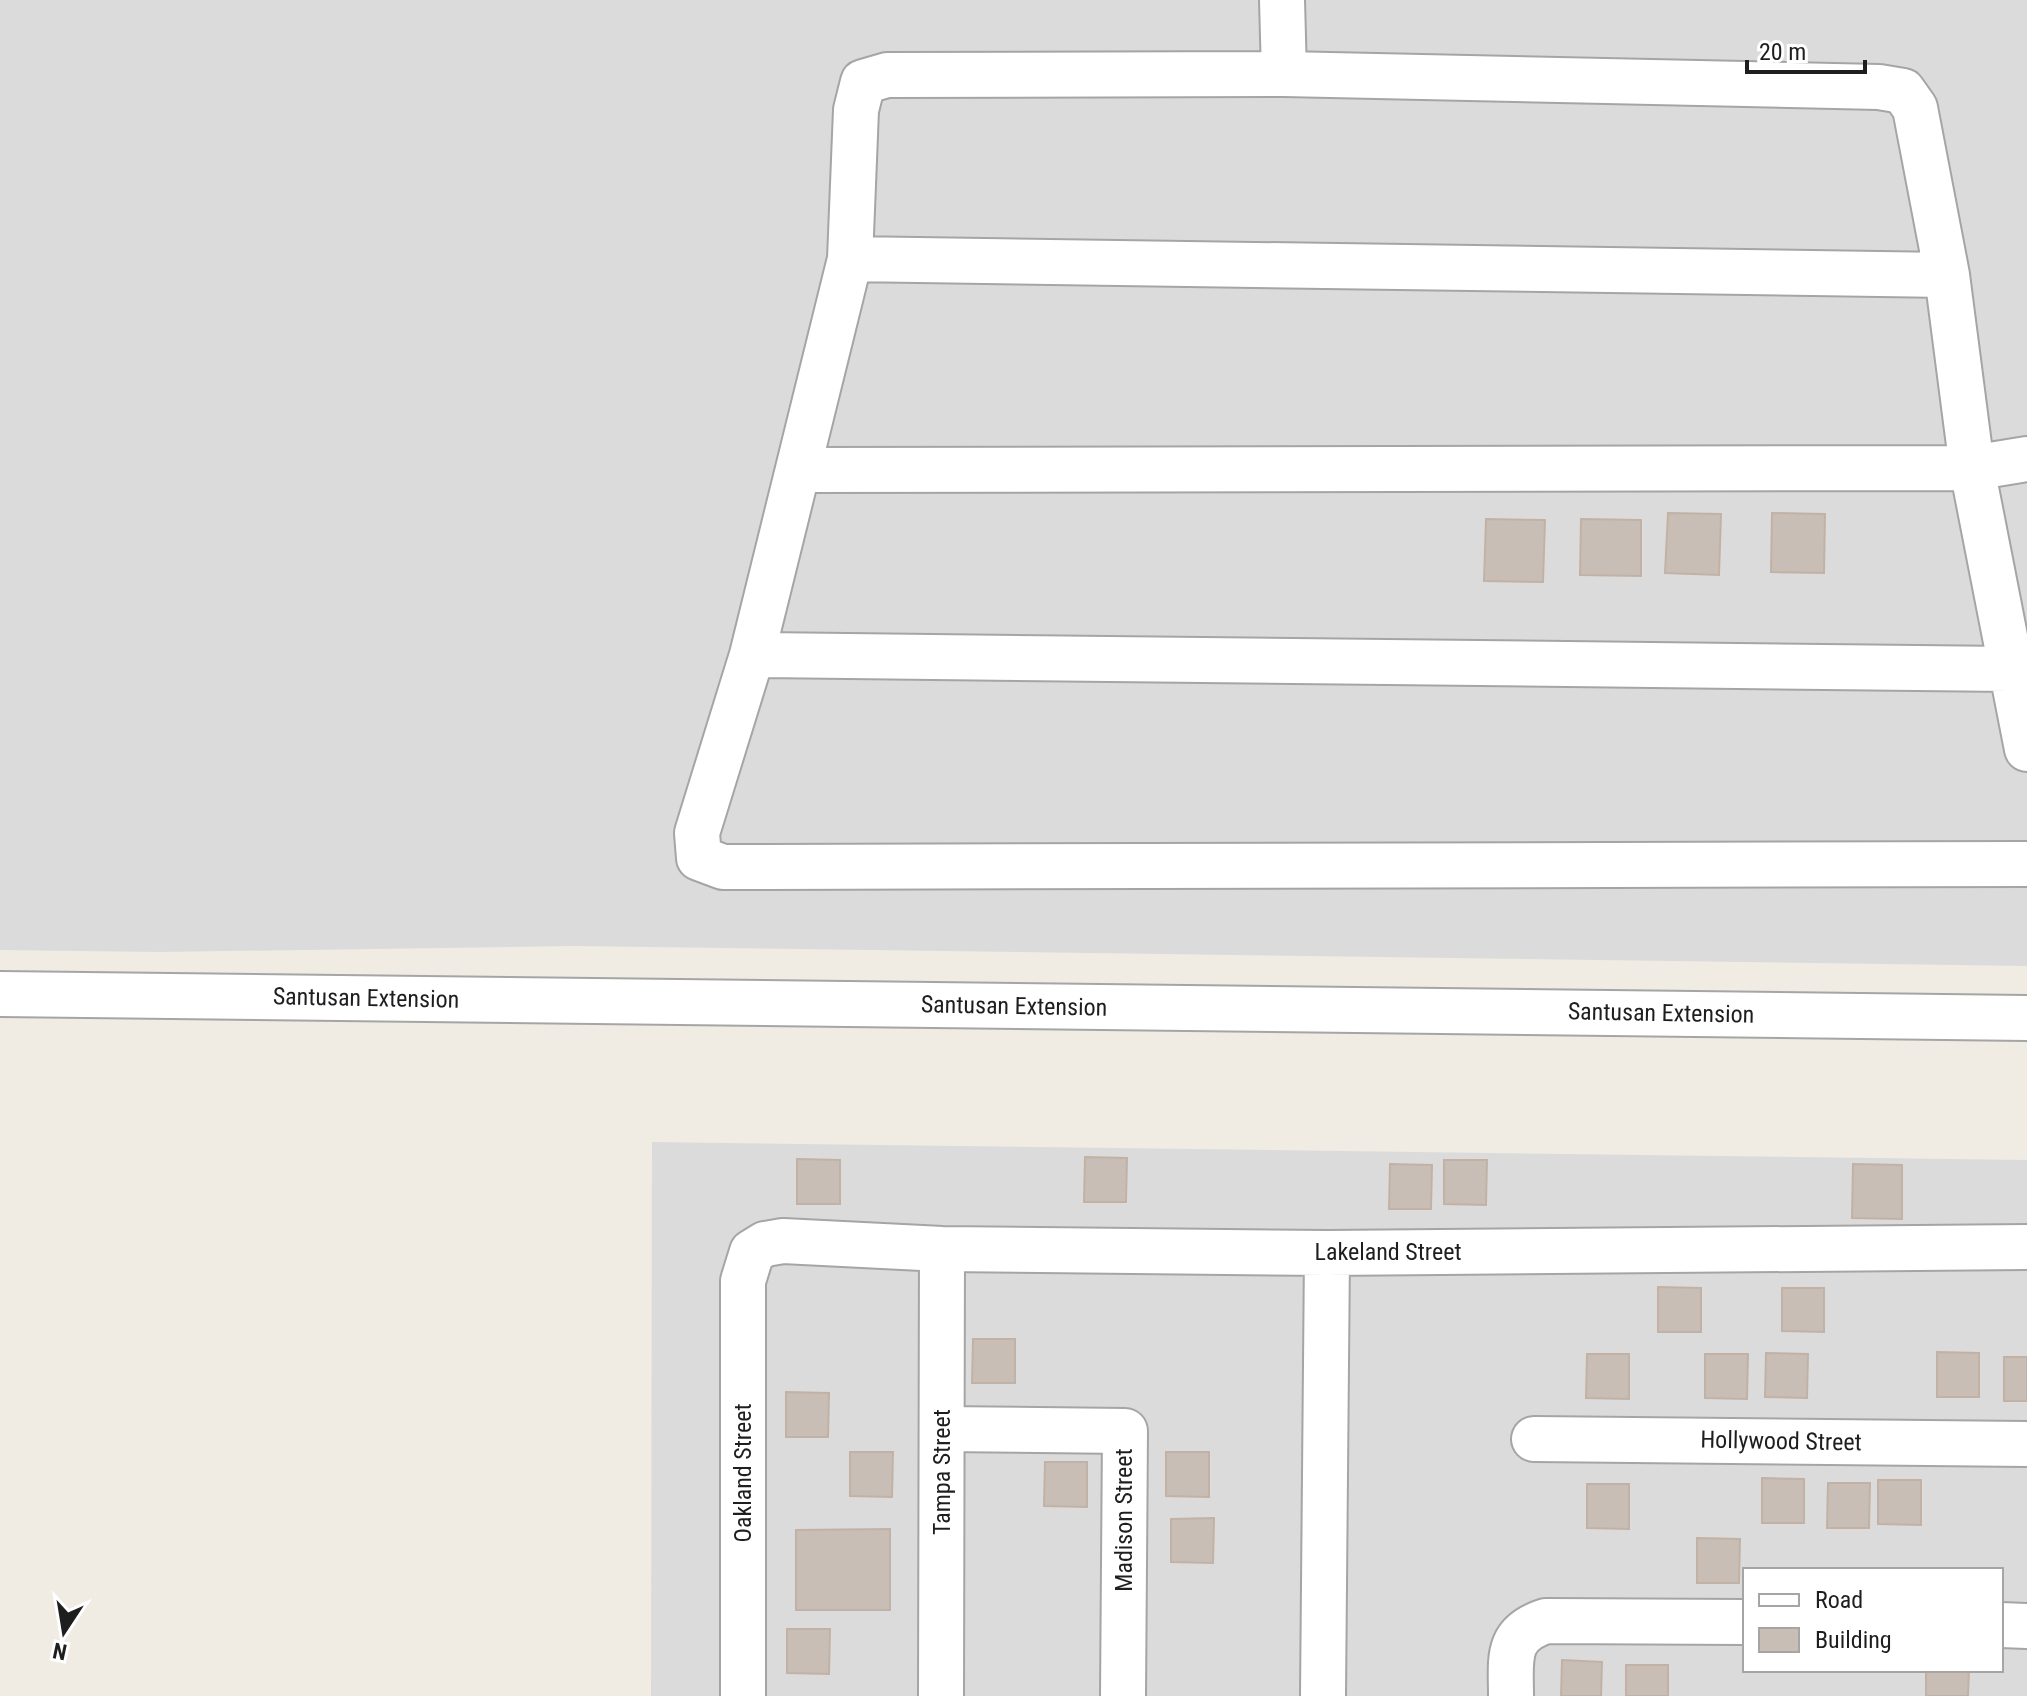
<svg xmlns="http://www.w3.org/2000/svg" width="2027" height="1696" viewBox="0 0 2027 1696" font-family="'Roboto Condensed',sans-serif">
<rect width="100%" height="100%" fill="#f0ece3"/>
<path fill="#dcdbdb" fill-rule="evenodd" d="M0,0H2027V966L574,946L160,952L0,950Z
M652,1142L2027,1160V1696H651ZM1745,1570H2001V1670H1745Z"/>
<path fill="#c8beb6" stroke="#c2b2a5" stroke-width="2" d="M1668,513L1721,514L1719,575L1665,573Z
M1772,513L1825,514L1824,573L1771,572Z
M1486,519L1545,520L1543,582L1484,581Z
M1581,519L1641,520V576L1580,575Z
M1085,1157L1127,1158L1126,1202H1084Z
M797,1159L840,1160V1204H797Z
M1444,1160H1487L1486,1205L1444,1204Z
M1390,1164L1432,1165L1431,1209H1389Z
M1853,1164L1902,1165V1219L1852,1218Z
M1658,1287L1701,1288V1332H1658Z
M1782,1288H1824V1332L1782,1331Z
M973,1339H1015V1383H972Z
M1937,1352L1979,1353V1397H1937Z
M1766,1353L1808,1354L1807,1398L1765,1397Z
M1587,1354H1629V1399L1586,1398Z
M1705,1354H1748L1747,1399L1705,1398Z
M2004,1357H2027V1401H2004Z
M786,1392L829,1393L828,1437H786Z
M850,1452H893L892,1497L850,1496Z
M1166,1452H1209V1497L1166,1496Z
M1045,1462H1087V1507L1044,1506Z
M1762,1478L1804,1479V1523H1762Z
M1878,1480H1921V1525L1878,1524Z
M1828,1483H1870L1869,1528H1827Z
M1587,1484H1629V1529L1587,1528Z
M1214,1518L1213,1563L1171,1562V1519Z
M890,1529V1610H796V1530Z
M1697,1538L1740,1539L1739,1583H1697Z
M787,1629H830L829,1674L787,1673Z
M1562,1660L1602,1662L1601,1696H1561Z
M1626,1665H1668V1696H1626Z
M1926,1670H1969L1968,1696H1926Z"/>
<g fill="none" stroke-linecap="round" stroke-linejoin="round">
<g stroke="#a5a5a5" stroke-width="48">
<path id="minor" d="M1282,0L1284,74
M850,259L1947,275
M798,470L1972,468L2027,459
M752,655L2009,669
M2027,749L1972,468L1947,275L1915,108L1903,91L1879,87L1284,74L887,75L863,82L856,110L850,259L752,655L697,833L699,858L723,867L2027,864
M0,994L2027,1018
M942,1429L1125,1431L1123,1696
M1534,1439L2027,1444
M2001,1625L2027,1626
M743,1696V1281L752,1252L765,1244L783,1241L942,1249L1327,1253L2027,1247
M941,1696L942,1249
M1323,1696L1327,1253
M1511,1696C1511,1659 1505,1634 1546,1621L1745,1622"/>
</g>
<use href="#minor" stroke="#fff" stroke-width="44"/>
</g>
<g text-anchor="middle" stroke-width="6" stroke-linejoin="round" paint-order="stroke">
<g font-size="24" fill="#1e1e1e" stroke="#fff">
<text transform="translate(366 998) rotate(1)" y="8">Santusan Extension</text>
<text transform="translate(1014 1006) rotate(1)" y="8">Santusan Extension</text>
<text transform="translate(1661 1013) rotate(1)" y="8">Santusan Extension</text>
<text x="1388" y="1260">Lakeland Street</text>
<text transform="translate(1781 1441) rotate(1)" y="8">Hollywood Street</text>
<text transform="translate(942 1472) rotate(-90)" y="8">Tampa Street</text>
<text transform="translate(743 1473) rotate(-90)" y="8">Oakland Street</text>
<text transform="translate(1124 1520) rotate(-90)" y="8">Madison Street</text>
</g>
</g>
<rect x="1743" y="1568" width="260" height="104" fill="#ffffff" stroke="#a5a5a5" stroke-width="2"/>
<rect x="1759" y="1594" width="40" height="12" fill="#ffffff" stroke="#a5a5a5" stroke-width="2"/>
<text x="1815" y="1608" font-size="24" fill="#1e1e1e">Road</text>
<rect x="1759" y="1628" width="40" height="24" fill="#c8beb6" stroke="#a5a5a5" stroke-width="2"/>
<text x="1815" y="1648" font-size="24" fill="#1e1e1e">Building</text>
<g transform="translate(64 1632) rotate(192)" stroke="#ffffff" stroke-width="6" paint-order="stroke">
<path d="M0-6L14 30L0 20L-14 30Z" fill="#1e1e1e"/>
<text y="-12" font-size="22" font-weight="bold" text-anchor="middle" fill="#1e1e1e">N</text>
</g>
<path d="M1747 60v12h118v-12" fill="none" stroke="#1e1e1e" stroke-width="4"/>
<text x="1759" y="60" font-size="24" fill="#1e1e1e" stroke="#ffffff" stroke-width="6" paint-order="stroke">20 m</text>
</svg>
